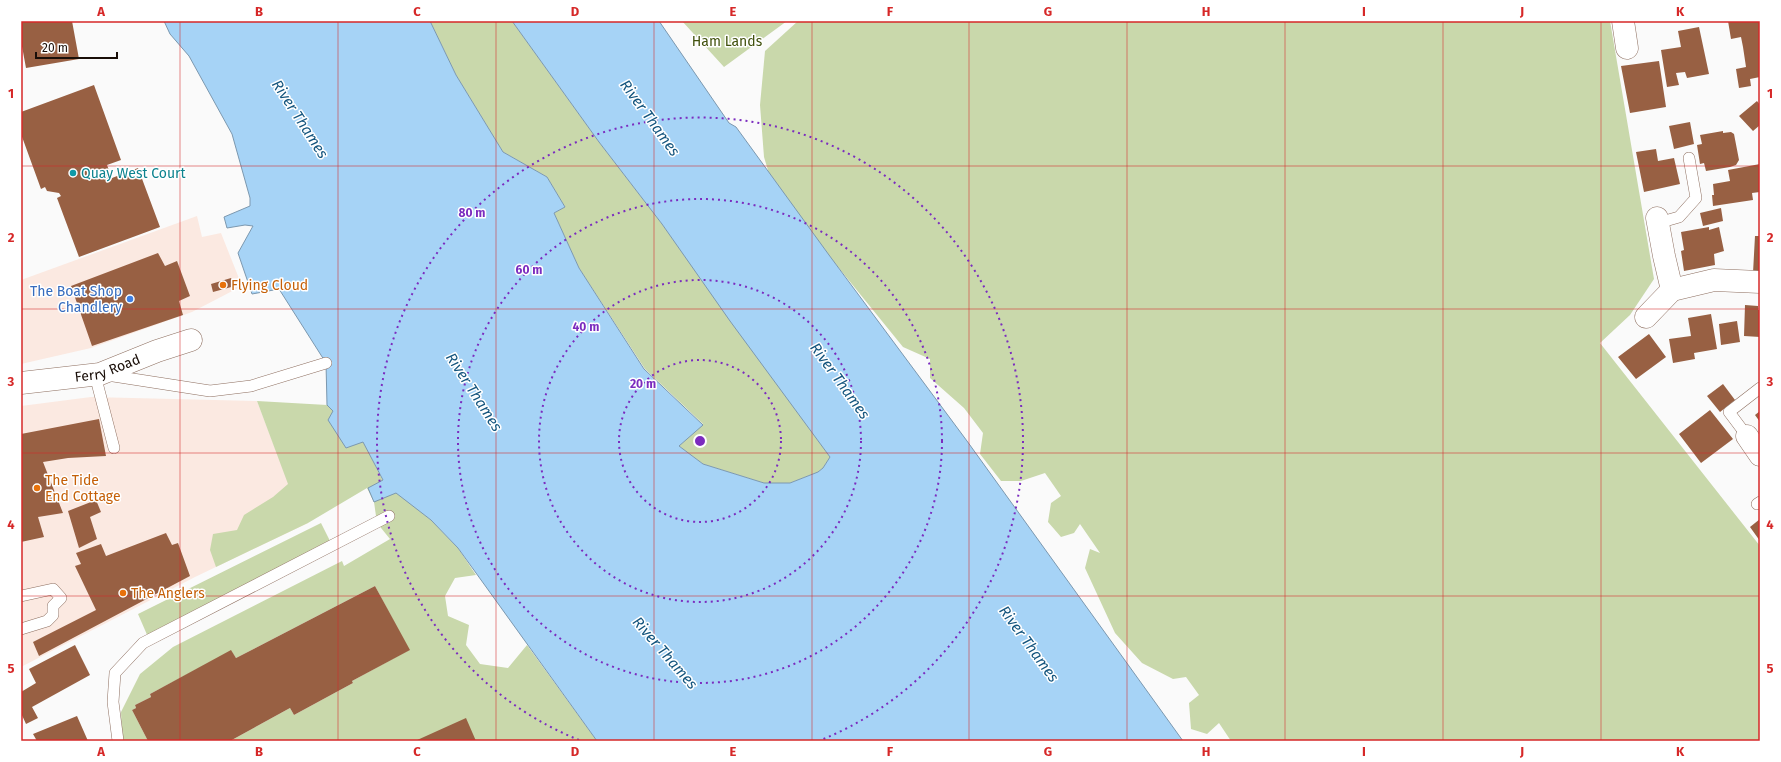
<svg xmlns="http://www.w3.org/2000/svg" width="1781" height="762" viewBox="0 0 1781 762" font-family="'Fira Sans',sans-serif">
<rect width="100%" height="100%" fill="#fafafa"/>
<path fill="#fbe9e1" d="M197,216L202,237L221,233L242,286L192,312L91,348L21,364V280Z
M91,397L257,401L293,495L308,523L195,577L21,667V406Z"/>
<path fill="#c9d8ab" d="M430,21H512L599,142L662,224L830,457L823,468L818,472L790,483H764L703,464L679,446L703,424L645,369L579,268L554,213L565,207L547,177L503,152L456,75Z
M682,21H787L724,67Z
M798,21H1610L1654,279L1630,315L1600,343L1760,546V741H1231L1219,723L1207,734L1191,729L1189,703L1199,695L1186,677L1173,679L1142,663L1115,633L1085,568L1090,549L1100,553L1080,524L1074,533L1061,537L1048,522L1051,503L1061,496L1045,473L1021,481H1001L980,454L983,433L964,408L930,378V359L903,347L773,187L764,157L760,105L765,51Z
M257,401L327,405L363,441L383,481L431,520L458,548L476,575L455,578L445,596L448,616L469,625L466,645L480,664L508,668L527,645L597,741H230L290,708L294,715L353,683L352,681L409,650L375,586L236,658L231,651L150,694L151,697L135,705L136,708L132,710L148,741H122L121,712L140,674L173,647L342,561L344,566L390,539L377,523L374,502L367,488L308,523L216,567L210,550L213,534L237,530L244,515L273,497L288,484Z
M321,523L331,543L148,637L138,614Z"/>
<path fill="#a6d3f6" stroke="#7c98af" d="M164,21H430L456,75L503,152L547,177L565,207L554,213L579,268L644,369L703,425L679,446L703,464L764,483H790L818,472L823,468L830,457L730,321L662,224L599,142L512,21H659L729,123L736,127L829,255L967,441L1183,741H597L458,548L431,520L396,493L374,502L368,488L383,480L363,442L346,448L328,420L333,411L327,405L326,363L279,289L252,294L238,253L253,226L245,225L227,228L224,217L250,206V198L232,134L189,56L170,34Z"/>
<path fill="#986043" d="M21,21H72L79,59L26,68L21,41Z
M1728,21H1760V77L1750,79L1751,86L1739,88L1736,69L1746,67L1743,47L1741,37L1731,39Z
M1699,27L1709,74L1687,78L1685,72L1676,73L1679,85L1667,87L1661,50L1681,47L1678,31Z
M1659,61L1666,107L1630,113L1621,66Z
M94,85L121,160L107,165L112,178L138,168L160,227L79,257L57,198L61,196L59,193L47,191L45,187L41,189L21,134V112Z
M1757,101L1760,105V125L1753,131L1739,116Z
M1690,122L1694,144L1674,149L1669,126Z
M1723,131V133L1731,132L1734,134L1739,160L1736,165L1730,167L1706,171L1704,163L1700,164L1697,145L1702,144L1700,135Z
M1656,149L1658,161L1674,158L1680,184L1644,192L1636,152Z
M1760,164V192L1752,193L1753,200L1713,206L1712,195H1714L1713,184L1730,181L1728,170Z
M1721,208L1723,221L1703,226L1700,213Z
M1709,227V230L1719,227L1724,251L1714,254L1715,265L1684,271L1681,251L1684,250L1681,232Z
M1755,236H1760V274L1753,273Z
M158,253L165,266L177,261L190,296L179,301L183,315L92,346L71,286Z
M231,278L235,286L213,292L211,284Z
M1745,305L1758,306V310H1760V337L1744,336Z
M1711,314L1717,349L1694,353L1695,359L1673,363L1669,339L1691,336L1688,318Z
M1737,321L1740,342L1721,345L1719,324Z
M1649,334L1666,357L1636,379L1618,357Z
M1723,384L1735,400L1720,412L1707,396Z
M1710,410L1733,439L1701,463L1679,434Z
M1760,411V422L1755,415Z
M99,419L106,456L68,458L43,462L63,513L38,517L44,537L21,542V434Z
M96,500L101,512L90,517L97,539L79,548L68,511Z
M1760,519V541L1750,527Z
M166,533L172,545L178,543L190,576L39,656L33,642L96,610L75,566L81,564L76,553L101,544L106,556Z
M375,586L410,650L352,681L353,683L294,715L290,708L230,741H148L132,710L136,708L135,705L151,697L150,694L231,650L236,658Z
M75,645L90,675L32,707L38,718L26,724L21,713V692L36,683L29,669Z
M77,716L88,741H37L33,734Z
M466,718L476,741H415Z"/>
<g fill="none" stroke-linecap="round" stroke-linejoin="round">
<g stroke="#8e6f60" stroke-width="12">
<path id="service" d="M1658,223L1679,217L1696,198L1689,158
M95,375L114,448
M107,375L210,391L251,386L326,363
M1747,436L1729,412L1760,388
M1757,504L1760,502
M21,596L53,589L61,598L53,606V615L47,621L21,629
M118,741L113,702L115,673L143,643L389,516"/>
</g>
<g stroke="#8e6f60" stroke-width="23">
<g id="minor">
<path d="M1623,21L1627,48"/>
<path d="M1672,290L1714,280L1760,282"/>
<path d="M1646,317L1672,290L1664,256L1657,218"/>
<path id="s1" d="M21,383L100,374L157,351L191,340"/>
<path d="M1747,436L1760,455"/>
</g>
</g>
<use href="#service" stroke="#fff" stroke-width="11"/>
<use href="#minor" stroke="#fff" stroke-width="22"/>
</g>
<path fill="none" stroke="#d62828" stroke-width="1" stroke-opacity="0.55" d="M180,21V741M338,21V741M496,21V741M654,21V741M812,21V741M969,21V741M1127,21V741M1285,21V741M1443,21V741M1601,21V741M21,166H1760M21,309H1760M21,453H1760M21,596H1760"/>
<g fill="none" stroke="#7b2cbf" stroke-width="2" stroke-dasharray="2 4">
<circle cx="700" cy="441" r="81"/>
<circle cx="700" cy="441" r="161"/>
<circle cx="700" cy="441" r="242"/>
<path d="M579 740A323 323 0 1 1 821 740"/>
</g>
<circle fill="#0f9aa8" stroke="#fff" stroke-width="1.5" cx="73" cy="173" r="4"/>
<g fill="#e8710a" stroke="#fff" stroke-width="1.5">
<circle cx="223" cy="285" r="4"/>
<circle cx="37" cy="488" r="4"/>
<circle cx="123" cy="593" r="4"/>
</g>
<circle fill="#3f7fe0" stroke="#fff" stroke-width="1.5" cx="130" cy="299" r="4"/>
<g text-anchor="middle" stroke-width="3" stroke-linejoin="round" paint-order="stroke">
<g font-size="14" fill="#41510d" stroke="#fff">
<text x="727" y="46">Ham Lands</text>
</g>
<g font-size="14" fill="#0d838f" stroke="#fff" text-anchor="start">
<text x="81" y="178">Quay West Court</text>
</g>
<g font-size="14" fill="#c56008" stroke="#fff" text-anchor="start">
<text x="231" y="290">Flying Cloud</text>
<text x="45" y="485">The Tide<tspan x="45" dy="16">End Cottage</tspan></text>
<text x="131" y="598">The Anglers</text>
</g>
<g font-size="14" fill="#366cbe" stroke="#fff" text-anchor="end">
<text x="122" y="296">The Boat Shop<tspan x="122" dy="16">Chandlery</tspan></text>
</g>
<g font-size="14" fill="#190e08" stroke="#fff">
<text dy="5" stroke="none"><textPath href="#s1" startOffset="88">Ferry Road</textPath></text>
</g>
<g font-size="15" font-style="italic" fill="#14557e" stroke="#fff">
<text transform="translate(650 118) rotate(54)" y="5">River Thames</text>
<text transform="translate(300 119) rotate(57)" y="5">River Thames</text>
<text transform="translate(840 381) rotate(54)" y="5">River Thames</text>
<text transform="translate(474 392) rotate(57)" y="5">River Thames</text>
<text transform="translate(1029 644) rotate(54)" y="5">River Thames</text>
<text transform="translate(665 653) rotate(49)" y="5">River Thames</text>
</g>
</g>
<circle cx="700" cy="441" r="6" fill="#7b2cbf" stroke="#fff" stroke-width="2"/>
<g font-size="12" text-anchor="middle" font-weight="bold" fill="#7b2cbf" stroke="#fff" stroke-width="3" stroke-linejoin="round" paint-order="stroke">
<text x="472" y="217">80 m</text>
<text x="529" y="274">60 m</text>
<text x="586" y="331">40 m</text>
<text x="643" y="388">20 m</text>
</g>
<rect width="1781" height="762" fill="none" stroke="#ffffff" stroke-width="44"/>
<path d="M36 52v6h81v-6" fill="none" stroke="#190e08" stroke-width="2"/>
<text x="42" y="52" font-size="12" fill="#190e08" stroke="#ffffff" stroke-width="3" paint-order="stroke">20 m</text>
<rect x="22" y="22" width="1737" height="718" fill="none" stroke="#d62828" stroke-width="1.5"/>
<g font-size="13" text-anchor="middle" font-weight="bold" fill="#d62828">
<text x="101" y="16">A</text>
<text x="259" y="16">B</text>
<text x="417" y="16">C</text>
<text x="575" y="16">D</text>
<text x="733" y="16">E</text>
<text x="890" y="16">F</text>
<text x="1048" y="16">G</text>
<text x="1206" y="16">H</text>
<text x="1364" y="16">I</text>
<text x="1522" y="16">J</text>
<text x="1680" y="16">K</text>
<text x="11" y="98">1</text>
<text x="1770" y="98">1</text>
<text x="11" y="242">2</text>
<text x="1770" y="242">2</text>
<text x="11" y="386">3</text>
<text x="1770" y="386">3</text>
<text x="11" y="529">4</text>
<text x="1770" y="529">4</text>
<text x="11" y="673">5</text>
<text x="1770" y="673">5</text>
<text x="101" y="756">A</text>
<text x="259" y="756">B</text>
<text x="417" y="756">C</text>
<text x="575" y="756">D</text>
<text x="733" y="756">E</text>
<text x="890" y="756">F</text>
<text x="1048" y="756">G</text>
<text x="1206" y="756">H</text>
<text x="1364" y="756">I</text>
<text x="1522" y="756">J</text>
<text x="1680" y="756">K</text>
</g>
</svg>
